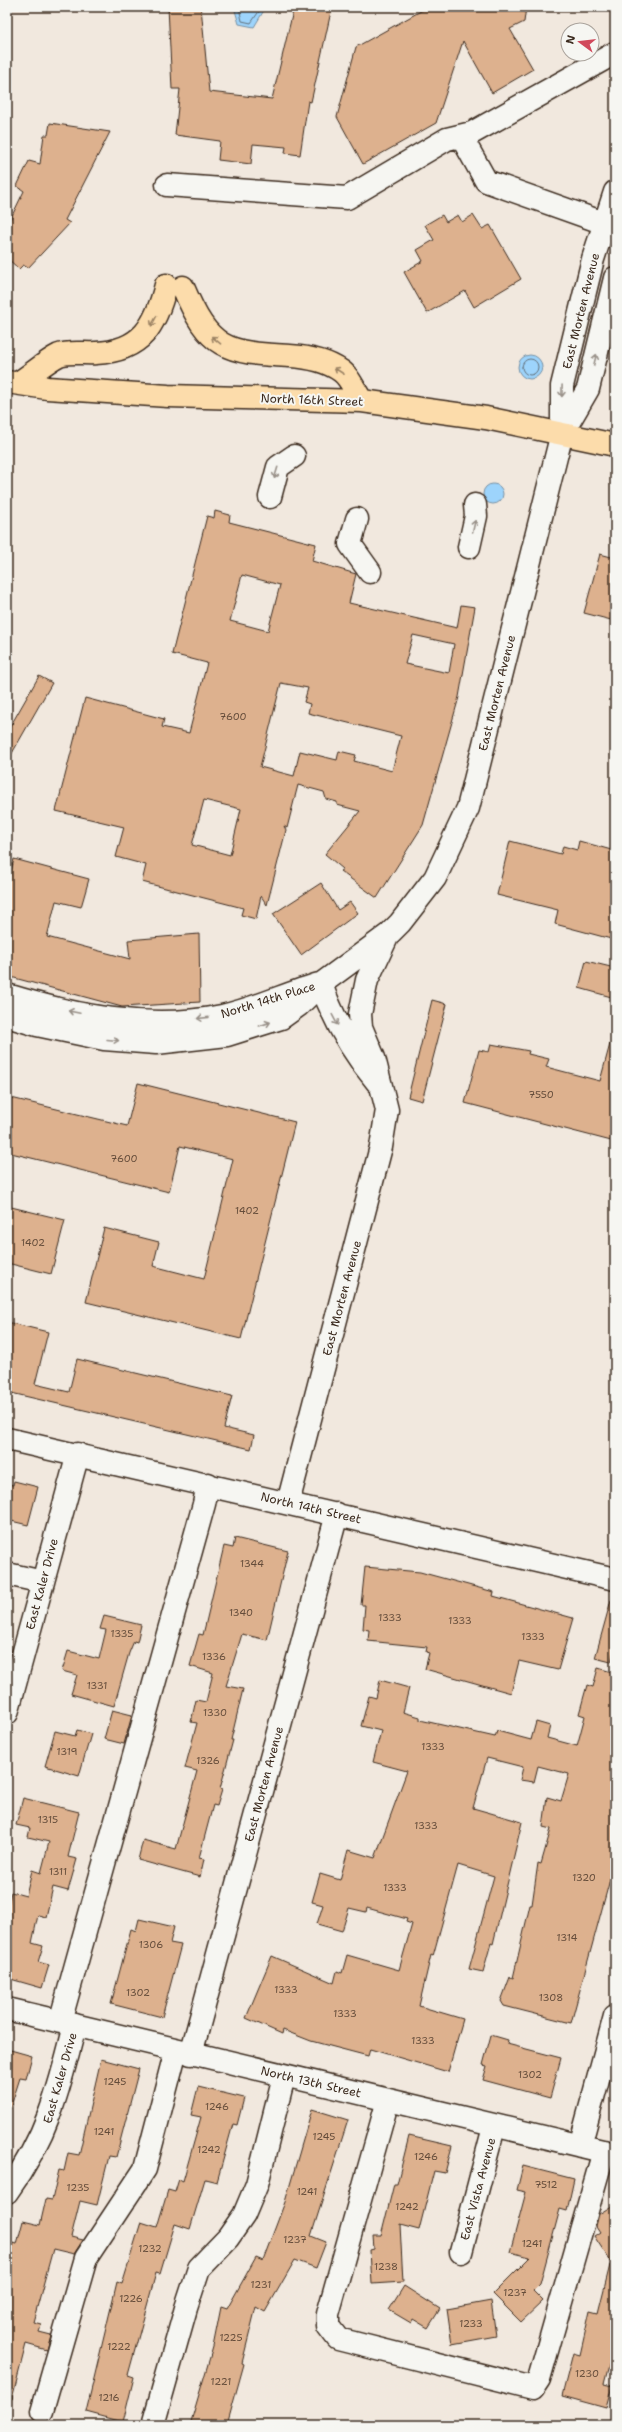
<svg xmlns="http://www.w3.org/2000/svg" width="622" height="2432" viewBox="0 0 622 2432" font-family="'Shantell Sans',sans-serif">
<rect width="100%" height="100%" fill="#f1e8de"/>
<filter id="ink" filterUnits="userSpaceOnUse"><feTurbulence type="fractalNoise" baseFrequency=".025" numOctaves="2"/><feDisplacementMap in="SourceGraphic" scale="8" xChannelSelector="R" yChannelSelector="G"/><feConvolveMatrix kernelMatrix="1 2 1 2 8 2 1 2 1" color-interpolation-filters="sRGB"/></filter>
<g filter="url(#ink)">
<path fill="#9dd4fc" stroke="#7690a3" d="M234,7H266L254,27L239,24Z
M518 367a12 12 0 1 1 24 0a12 12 0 1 1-24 0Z
M483 494a10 10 0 1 1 20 0a10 10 0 1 1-20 0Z"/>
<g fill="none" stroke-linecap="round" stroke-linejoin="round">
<path stroke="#626e77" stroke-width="1" d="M239,7L242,21L251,23L262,7
M522 367a8 8 0 1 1 16 0a8 8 0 1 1-16 0Z"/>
</g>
<path fill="#ddb18e" stroke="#3b2a1e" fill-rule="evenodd" d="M168,7H201L209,92L272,99L294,7H332L311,102L308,101L300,155L285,153L286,147L253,144L251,164L218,160L220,141L175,135L180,89H172Z
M428,7H526L524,22L510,29L533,69L492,93L463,41L436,123L363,164L337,117L356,47Z
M50,123L110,132L65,220L70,223L28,268L23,265L19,269L7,258V226L24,191L17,186L29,161L40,164L44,135H48Z
M442,215L446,222L458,215L462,222L473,215L482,229L490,225L521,279L474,307L465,291L427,313L404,272L423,261L417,250L434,240L425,225Z
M215,511L230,515L229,522L316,544L312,561L356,574L349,603L457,628L461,605L475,607L459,697L423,825L377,898L340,871L343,869L325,854L360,811L337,805V802L326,799L324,792L298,785L287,828L284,826L286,830L267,905L261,896L256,919L241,915L243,908L142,882L146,865L116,857L124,827L56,811L85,698L164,719L162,727L189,733L207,663L172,654L207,516L214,518ZM242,575L280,585L268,631L230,621ZM413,635L454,644L449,673L405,664ZM281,683L308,688L304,702L310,704L308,713L401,736L392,771L354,761L356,755L339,751L337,760L300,751L294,776L260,767ZM204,800L241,809L230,855L192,845Z
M600,554L615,558V621L584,613Z
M39,676L52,683L7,762V732Z
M510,841L561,854L563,846L577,850L579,841L615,851V940L555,924L558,910L497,895Z
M14,859L89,879L81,907L56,901L47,937L130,959L128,940L199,934L200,1002L122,1007L7,976V875L10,876Z
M321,883L338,910L350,902L358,913L301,955L273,914Z
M586,961L615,968V998L579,988Z
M432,1000L447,1004L422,1101L408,1097Z
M491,1044L529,1051L528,1054L549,1059L546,1067L600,1081L610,1044L615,1045V1142L465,1103L479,1050L489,1052Z
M138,1083L295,1122L241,1339L86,1302L104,1228L159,1242L153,1266L204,1279L233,1159L180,1146L169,1192L7,1152V1097L127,1126Z
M7,1206L65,1220L51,1274L7,1263Z
M7,1322L48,1332L35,1384L69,1392L77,1359L232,1396L224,1428L254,1435L251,1449L7,1392Z
M14,1481L38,1487L28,1525L7,1520V1484L13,1485Z
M235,1538L288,1551L267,1640L242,1634L226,1686L243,1689L231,1740H233L220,1789L222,1790L217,1806L213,1805L199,1858L204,1859L200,1877L138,1860L143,1840L176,1849L197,1771L185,1768L197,1723L191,1722L196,1700L206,1702L213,1673L190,1666L199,1634L203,1635L224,1546L233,1548Z
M365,1567L420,1572L494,1592L493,1596L573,1618L558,1670L519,1661L511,1693L425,1669L429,1653L426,1652L427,1647L368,1641L369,1630L363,1629L365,1605H361Z
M611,1600L615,1601V1646L611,1662L595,1658Z
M104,1616L141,1625L137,1642L134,1641L129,1653L114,1706L71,1694L77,1675L62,1671L68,1651L99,1659L106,1630L100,1629Z
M598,1668L615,1673V1861L571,2023L504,2006L501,2001L510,1977L513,1978L530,1905H532L538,1863L541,1864L551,1829L543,1827L547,1797L561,1801L569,1774L538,1766L534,1782L520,1780L523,1767L487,1758L473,1808L522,1822L493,1944L491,1943L483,1972L469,1969L494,1876L458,1865L433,1956L431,1955L419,2006L463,2019L448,2072L370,2049L368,2056L311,2041L283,2030L282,2034L246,2018L272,1956L334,1983L337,1971L342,1973L347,1955L399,1970L412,1924L406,1922L407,1919L367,1908L366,1912L349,1908L342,1931L317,1924L323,1905L312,1902L320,1874L340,1880L348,1850L375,1858L407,1771L373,1762L381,1731L361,1726L369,1696L376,1698L380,1680L409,1688L403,1712L420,1717V1720L495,1737L497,1731L531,1740L536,1722L550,1726L547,1738L577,1746L585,1716L579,1714L587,1685L593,1687Z
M112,1710L132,1715L124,1744L104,1739Z
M77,1730L91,1734L79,1776L45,1766L55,1731L75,1736Z
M23,1798L79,1812L68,1857L77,1859L68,1891L53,1887L46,1917L38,1915L32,1943L43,1946L38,1962L49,1965L42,1988L7,1978V1911L11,1892L26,1896L32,1870L41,1873L49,1842L28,1837L30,1828L16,1825Z
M139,1919L174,1927L170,1943L181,1945L162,2017L111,2004L131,1929L136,1931Z
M491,2035L508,2040L507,2044L561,2058L550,2098L483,2080L487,2066L483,2065Z
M7,2049L32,2056L26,2079L20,2078L10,2109H7Z
M101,2059L139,2069L116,2157L109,2156L97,2205L80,2201L71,2237L83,2240L74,2254L53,2249L33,2322L41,2324L39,2332L51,2335L47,2350L26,2344L12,2399L7,2398V2264L13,2243L17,2244L23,2221L40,2225L46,2199L52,2200L59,2170L64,2171L68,2153L79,2155Z
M198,2087L244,2098L237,2125L233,2124L217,2182L205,2179L190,2229L175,2224L160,2274L156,2273L128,2375L134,2377L123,2422L86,2412L117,2282L122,2284L141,2222L157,2227L168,2190L175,2192L179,2179L183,2181L201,2117L191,2115Z
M312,2109L348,2120L311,2236L326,2242L316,2268L295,2260L265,2312L256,2307L242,2363L244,2364L227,2425H190L213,2347L221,2307L227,2309L256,2257L263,2260L285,2202Z
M409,2136L452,2146L445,2173L434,2171L419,2230L400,2225L403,2282L372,2284L370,2250L374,2249L373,2236H381L394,2184H397Z
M523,2166L574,2179L567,2211L560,2209L540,2284L533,2291L543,2301L521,2322L493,2294L530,2257L510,2252L526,2192L517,2190Z
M615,2204V2358L611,2357L604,2384L612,2386L606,2408L562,2396L573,2353L580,2355L590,2311L598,2313L610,2265H613L594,2236L600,2232L596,2226L599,2214Z
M404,2286L440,2309L428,2328L413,2319L411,2323L389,2310Z
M491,2301L496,2336L452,2344L447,2309Z"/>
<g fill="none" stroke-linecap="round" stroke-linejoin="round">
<g stroke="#3b2a1e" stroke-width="25">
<path id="minor" d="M461,136L486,181L604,223
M167,185L347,198L447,139L472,133L615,53
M563,432L588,389L615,278
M270,497L278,467L294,456
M357,519L350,544L370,572
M469,547L476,516L475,505
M321,984C334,1021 352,1052 377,1082
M7,995C76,1016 149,1031 222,1016C255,1009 287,993 319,984
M7,1016L37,1025L104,1039L156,1043L227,1035L281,1018L299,1005L321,984L389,934L400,923L435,878L468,808L562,433V386L593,259L615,192
M7,1439L615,1579
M288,1503L381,1147L387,1110L374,1058L361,1027L360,1014L367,980L388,935
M7,1574L43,1582
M7,1713L78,1454
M7,2009L615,2154
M60,2022L204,1504L208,1484
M191,2054L337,1514
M388,2100L328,2314V2326L338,2339L533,2388L539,2379L604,2151
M580,2146L615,2016
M7,2192C47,2137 59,2090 75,2025
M461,2252L494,2127
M42,2411L86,2258L145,2169L176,2050
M153,2425L186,2308L199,2268L228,2238L244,2215L257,2184L284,2076"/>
</g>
<g stroke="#3b2a1e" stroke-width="25">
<path id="major" d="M183,287C209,349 225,353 290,356C307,357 327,361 341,371C350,377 356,393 362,401
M7,382L47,388L168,396L362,401L486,418L615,445
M18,383C31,375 45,362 59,355C69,351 86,354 96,353C142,351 156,325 166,285"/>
</g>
<use href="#minor" stroke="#f6f6f2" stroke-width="22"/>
<use href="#major" stroke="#fcdcab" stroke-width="22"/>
</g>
<defs><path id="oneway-shaft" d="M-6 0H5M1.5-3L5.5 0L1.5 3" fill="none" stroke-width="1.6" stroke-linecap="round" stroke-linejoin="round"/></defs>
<g stroke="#9c8364">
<use href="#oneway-shaft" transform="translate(154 321) rotate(118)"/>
<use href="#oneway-shaft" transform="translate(216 340) rotate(-140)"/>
<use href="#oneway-shaft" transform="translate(339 371) rotate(-147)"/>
</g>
<g stroke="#989088">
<use href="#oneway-shaft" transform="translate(595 360) rotate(-76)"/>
<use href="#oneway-shaft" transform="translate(562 391) rotate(91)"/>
<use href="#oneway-shaft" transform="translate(276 473) rotate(107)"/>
<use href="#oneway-shaft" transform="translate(474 526) rotate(-77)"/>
<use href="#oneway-shaft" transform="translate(74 1012) rotate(-168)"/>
<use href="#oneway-shaft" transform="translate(203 1018) rotate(174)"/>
<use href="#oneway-shaft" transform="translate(335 1020) rotate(62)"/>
<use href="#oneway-shaft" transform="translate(265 1024) rotate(-19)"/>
<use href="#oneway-shaft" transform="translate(113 1040) rotate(5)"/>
</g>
</g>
<g text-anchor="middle" stroke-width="4" stroke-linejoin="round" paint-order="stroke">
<g font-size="10" fill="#644c3a">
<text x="233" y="720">7600</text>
<text x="541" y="1098">7550</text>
<text x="124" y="1162">7600</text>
<text x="247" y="1214">1402</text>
<text x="33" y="1246">1402</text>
<text x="252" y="1567">1344</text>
<text x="241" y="1616">1340</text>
<text x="390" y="1621">1333</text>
<text x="460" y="1624">1333</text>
<text x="122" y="1637">1335</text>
<text x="533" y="1640">1333</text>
<text x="214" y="1660">1336</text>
<text x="97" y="1689">1331</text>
<text x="215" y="1716">1330</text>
<text x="433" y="1750">1333</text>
<text x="67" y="1755">1319</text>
<text x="208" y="1764">1326</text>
<text x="48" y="1823">1315</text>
<text x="426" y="1829">1333</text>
<text x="58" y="1875">1311</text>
<text x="584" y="1881">1320</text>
<text x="395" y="1891">1333</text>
<text x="567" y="1941">1314</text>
<text x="151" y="1948">1306</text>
<text x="286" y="1993">1333</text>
<text x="138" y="1996">1302</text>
<text x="551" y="2001">1308</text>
<text x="345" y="2017">1333</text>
<text x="423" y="2044">1333</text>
<text x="530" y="2078">1302</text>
<text x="115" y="2085">1245</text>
<text x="217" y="2110">1246</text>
<text x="104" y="2135">1241</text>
<text x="324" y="2140">1245</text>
<text x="209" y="2153">1242</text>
<text x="426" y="2160">1246</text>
<text x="546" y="2188">7512</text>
<text x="78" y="2191">1235</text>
<text x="307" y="2195">1241</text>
<text x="407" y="2210">1242</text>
<text x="295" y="2243">1237</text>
<text x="532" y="2247">1241</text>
<text x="150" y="2252">1232</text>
<text x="386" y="2270">1238</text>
<text x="261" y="2288">1231</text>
<text x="515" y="2296">1237</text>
<text x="131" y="2302">1226</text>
<text x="471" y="2327">1233</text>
<text x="231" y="2341">1225</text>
<text x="119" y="2350">1222</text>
<text x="587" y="2377">1230</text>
<text x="221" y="2385">1221</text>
<text x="109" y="2401">1216</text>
</g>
<g font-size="12" fill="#3b2a1e" stroke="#f6f6f2">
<text transform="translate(581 311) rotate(-76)" y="4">East Morten Avenue</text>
<text transform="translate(312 400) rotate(2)" y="4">North 16th Street</text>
<text transform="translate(497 693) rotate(-76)" y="4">East Morten Avenue</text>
<text transform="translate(268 1000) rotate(-17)" y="4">North 14th Place</text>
<text transform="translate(342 1298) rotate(-75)" y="4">East Morten Avenue</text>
<text transform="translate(311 1508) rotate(13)" y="4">North 14th Street</text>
<text transform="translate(42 1584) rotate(-75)" y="4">East Kaler Drive</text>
<text transform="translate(264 1784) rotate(-75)" y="4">East Morten Avenue</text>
<text transform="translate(60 2078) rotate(-74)" y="4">East Kaler Drive</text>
<text transform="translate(311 2082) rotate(13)" y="4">North 13th Street</text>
<text transform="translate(478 2189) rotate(-75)" y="4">East Vista Avenue</text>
</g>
</g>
<rect width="622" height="2432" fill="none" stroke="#f6f6f2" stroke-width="24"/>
<rect x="12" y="12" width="598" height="2408" fill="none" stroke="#3b2a1e" stroke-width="1.5" filter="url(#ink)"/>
<g transform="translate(580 42) rotate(285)"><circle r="19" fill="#f6f6f2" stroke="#aba49d"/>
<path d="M0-3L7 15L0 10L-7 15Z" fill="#d1495b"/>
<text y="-6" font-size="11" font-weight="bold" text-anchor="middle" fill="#3b2a1e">N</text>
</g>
</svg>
